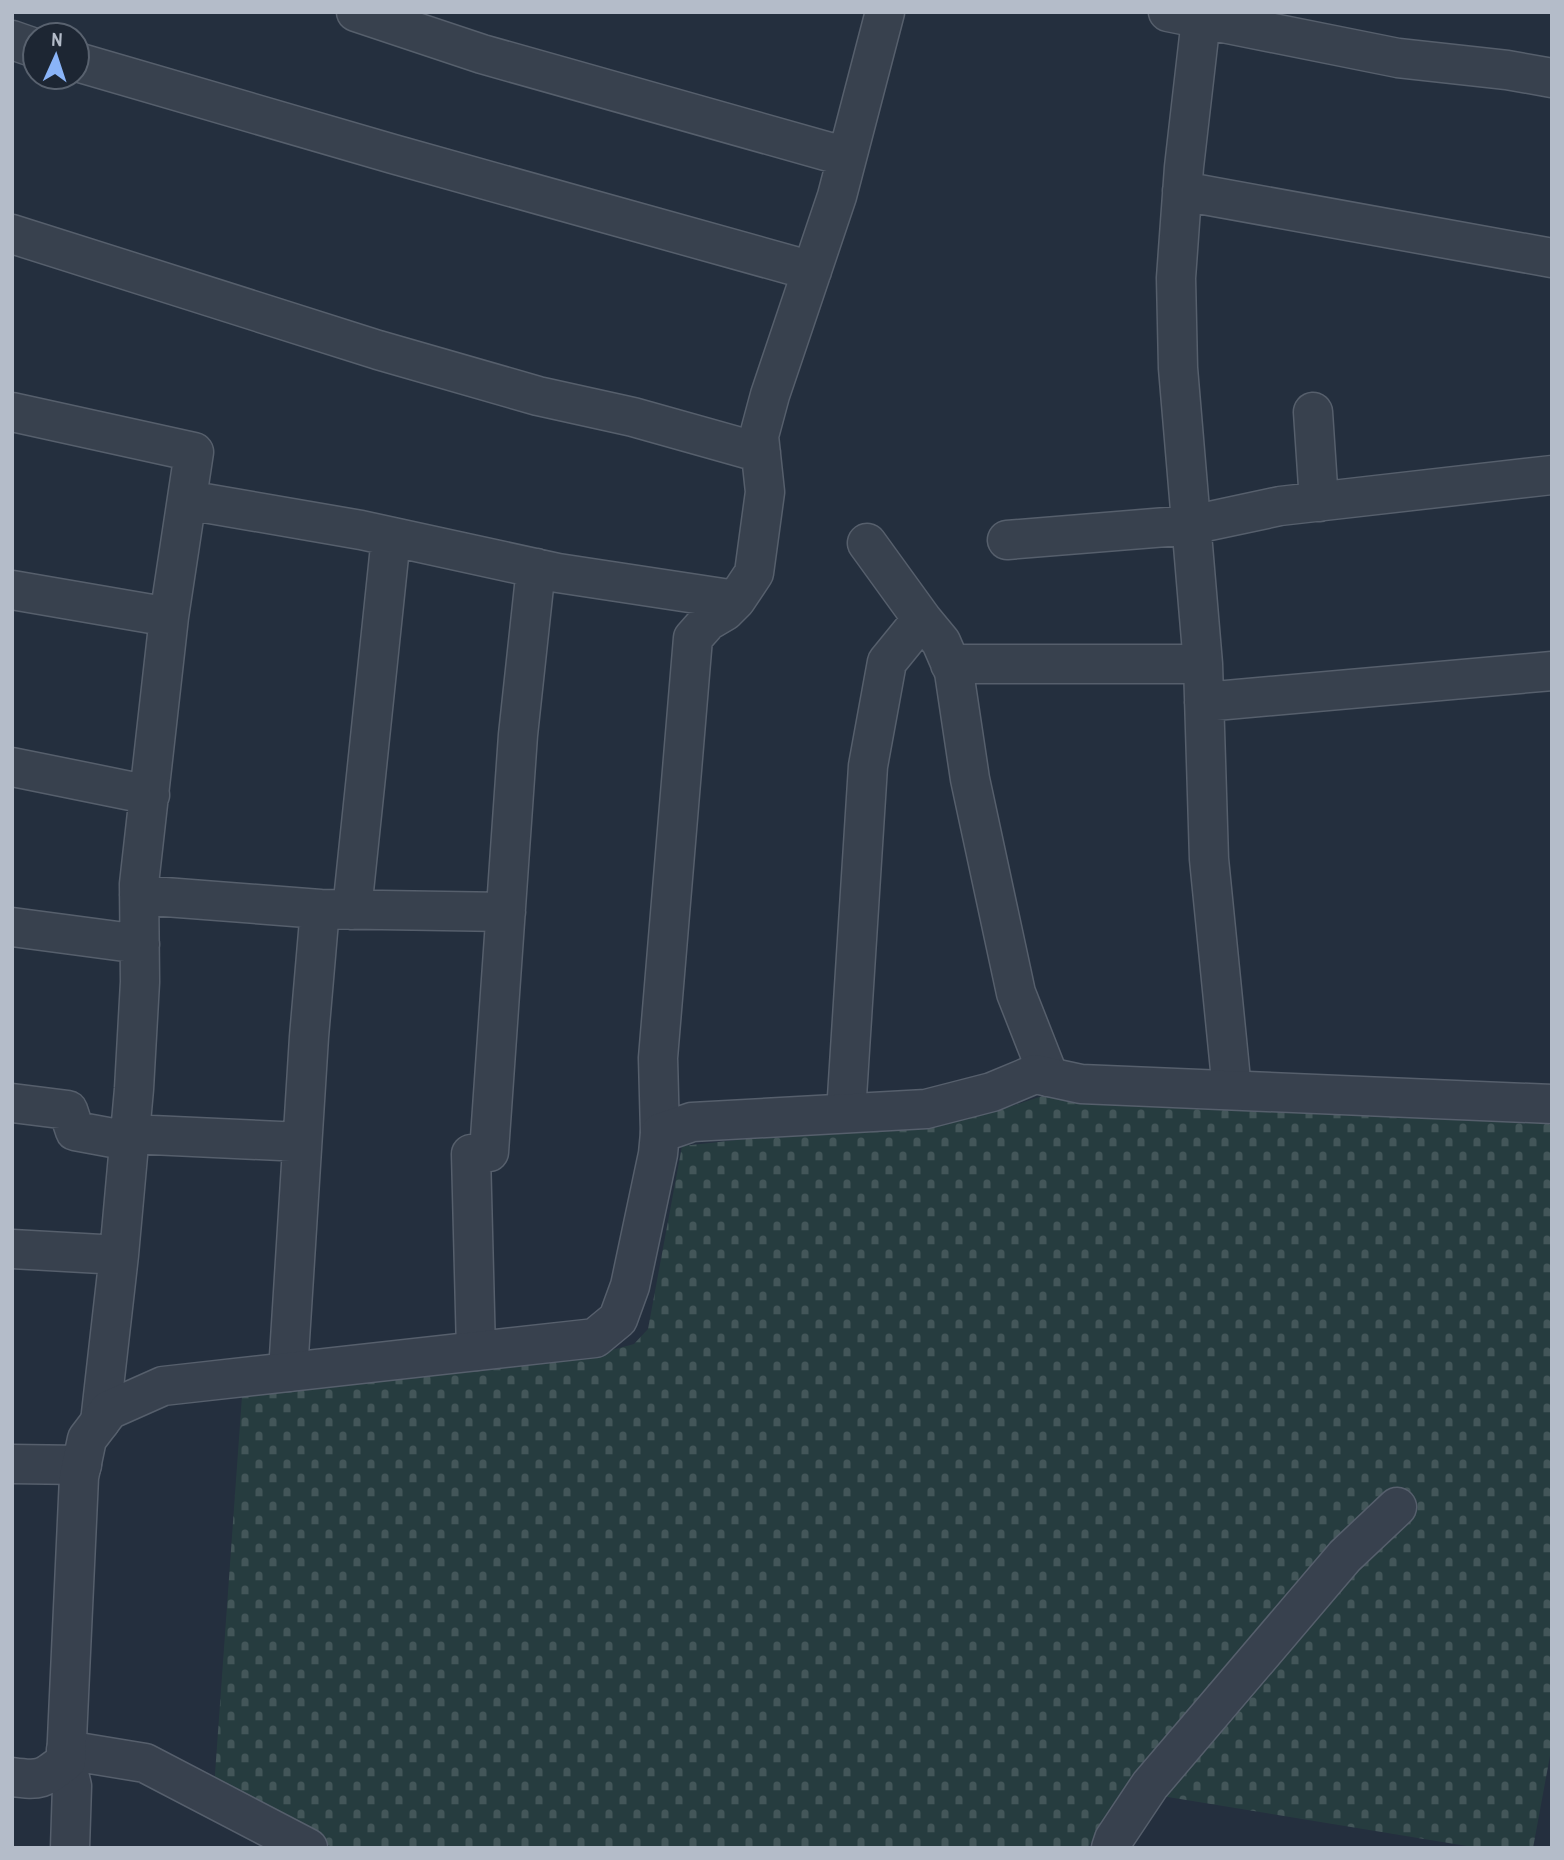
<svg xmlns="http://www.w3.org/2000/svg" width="1564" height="1860" viewBox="0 0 1564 1860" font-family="'Archivo Narrow',sans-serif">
<defs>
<pattern id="cemetery-stones" width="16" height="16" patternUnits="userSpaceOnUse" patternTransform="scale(1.75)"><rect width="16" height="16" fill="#263c3f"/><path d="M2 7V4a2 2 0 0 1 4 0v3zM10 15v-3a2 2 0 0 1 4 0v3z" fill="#435659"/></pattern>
</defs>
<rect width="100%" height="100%" fill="#242f3e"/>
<path fill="url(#cemetery-stones)" d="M1042,1096L1254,1109L1552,1116V1745L1533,1848H1479L1131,1791L1087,1848H334L214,1788L242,1396L488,1370L604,1352L634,1344L648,1329L682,1146L994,1112Z"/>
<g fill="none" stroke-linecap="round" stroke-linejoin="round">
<g stroke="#565f6c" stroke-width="41">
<path id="minor" d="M356,12L482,54L847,157
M1168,12L1398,58L1507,70L1552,78
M1201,19L1184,167L1176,278L1178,368L1203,664L1209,859L1232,1090
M12,40L35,48
M77,62L393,154L812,271
M1182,191L1552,258
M12,234L378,350L538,396L633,417L761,453
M12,412L194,452L169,617L139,884L140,982L134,1089L119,1255L100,1422
M1313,412L1319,502
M187,500L361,530L558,573L736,600
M1007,540L1191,525L1280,506L1552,475
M867,543L922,619L941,642L954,672L970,779L1016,993L1049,1077
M12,590L169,617
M950,664H1203
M1204,702L1552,671
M12,767L150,795
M139,895L320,909L506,912
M352,910L391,537
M12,927L140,944
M12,1103L68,1110L75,1131L129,1141
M846,1113L868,766L887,662L922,619
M660,1133L658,1058L693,638L708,621L725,611L736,600L754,573L765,492L759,436L770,395L837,196L885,12
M130,1134L302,1142
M12,1249L119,1255
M476,1351L471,1154L489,1152L518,735L536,568
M288,1372L309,1037L320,909
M12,1464L82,1465
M66,1750L145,1763L308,1848
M66,1761L72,1786L70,1848
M1111,1848L1114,1839L1150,1785L1345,1556L1397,1507"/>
</g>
<g stroke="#565f6c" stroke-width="41">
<path id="tertiary" d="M12,1777C41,1781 43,1779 66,1761L79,1477L87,1439L109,1410L163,1386L595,1338L618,1319L630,1286L658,1154L660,1133L692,1122L926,1109L992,1092L1035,1074L1081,1084L1552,1104"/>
</g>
<use href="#minor" stroke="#38414e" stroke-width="38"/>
<use href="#tertiary" stroke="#38414e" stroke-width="38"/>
</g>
<rect width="1564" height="1860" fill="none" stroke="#b4bcc9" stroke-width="28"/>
<g transform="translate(56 56) rotate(3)"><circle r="33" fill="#1d2633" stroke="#59626f" stroke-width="2"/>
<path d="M0-5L12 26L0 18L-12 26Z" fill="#8ab4f8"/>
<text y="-10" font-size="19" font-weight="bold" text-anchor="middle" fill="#b4bcc9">N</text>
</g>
</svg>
